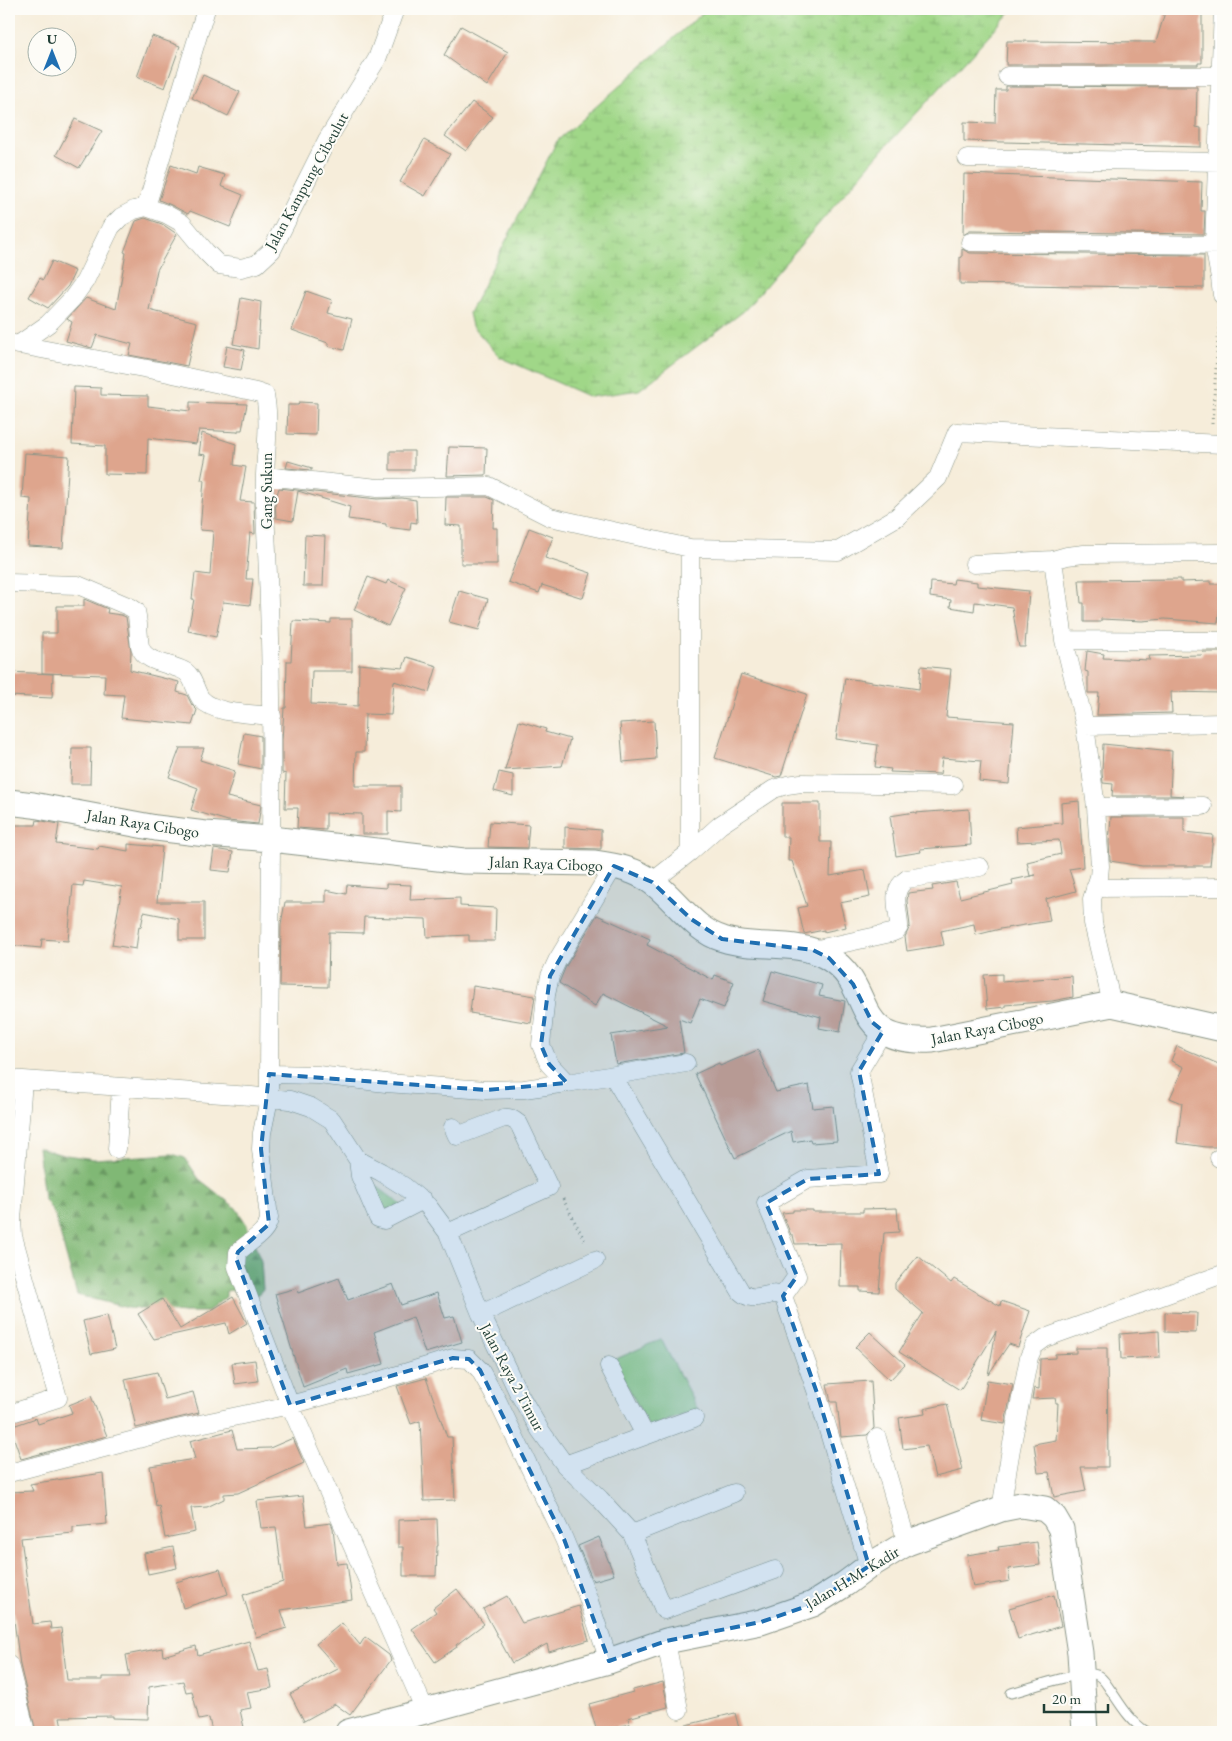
<svg xmlns="http://www.w3.org/2000/svg" width="1232" height="1741" viewBox="0 0 1232 1741" font-family="'EB Garamond',serif">
<defs>
<pattern id="grass-tufts" width="24" height="20" patternUnits="userSpaceOnUse" patternTransform="scale(1.25)"><rect width="24" height="20" fill="#a0d788"/><path d="M3 7l-1-3M5 7V3M7 7l1-3M15 17l-1-3M17 17v-4M19 17l1-3" fill="none" stroke="#89b976"/></pattern>
<pattern id="forest-firs" width="22" height="20" patternUnits="userSpaceOnUse" patternTransform="scale(1.25)"><rect width="22" height="20" fill="#80b874"/><path d="M5 1l3.5 6h-7zM16 11l3.5 6h-7z" fill="#689760"/></pattern>
<pattern id="wetland-marsh" width="20" height="14" patternUnits="userSpaceOnUse" patternTransform="scale(1.25)"><rect width="20" height="14" fill="#a0d788"/><path d="M1 5h8M5 5V1M11 12h8M15 12V8" fill="none" stroke="#89b976"/></pattern>
</defs>
<rect width="100%" height="100%" fill="#fdfcf7"/>
<filter id="ink" filterUnits="userSpaceOnUse"><feTurbulence type="fractalNoise" baseFrequency=".02" numOctaves="2"/><feDisplacementMap in="SourceGraphic" scale="10" xChannelSelector="R" yChannelSelector="G"/><feConvolveMatrix kernelMatrix="1 2 1 2 8 2 1 2 1" color-interpolation-filters="sRGB"/></filter>
<filter id="wash" filterUnits="userSpaceOnUse"><feTurbulence type="fractalNoise" baseFrequency=".0096" numOctaves="4" result="noise"/><feDisplacementMap in="SourceGraphic" scale="20" xChannelSelector="R" yChannelSelector="G"/><feGaussianBlur stdDeviation="1.12" result="paint"/><feColorMatrix in="noise" values="0 0 0 0 0 0 0 0 0 0 0 0 0 0 0 0 0 1.4 0 .05"/><feComposite in="paint" operator="in"/></filter>
<g filter="url(#wash)">
<rect width="100%" height="100%" fill="#f6edda"/>
<path fill="url(#grass-tufts)" stroke="#608a5e" d="M375,1185L399,1203L402,1206L382,1211L373,1186Z"/>
<path fill="url(#forest-firs)" stroke="#507a54" d="M38,1147L59,1154L94,1159L172,1154L185,1158L199,1179L236,1208L247,1225L261,1261L263,1289L256,1297L238,1289L226,1291V1297L207,1312H183L128,1308L77,1295L55,1215L44,1198Z"/>
<path fill="url(#wetland-marsh)" stroke="#608a5e" d="M707,9H1013L876,157L744,311L639,390L590,397L500,357L472,326L469,313L557,141Z"/>
<path fill="#a0d788" stroke="#608a5e" d="M661,1339L698,1410L649,1427L614,1360Z"/>
<g id="blocks">
<path fill="#dea58d" d="M1166,9H1202V63H1198V65H1006L1007,41L1156,42Z
M461,26L508,52L487,86L444,55Z
M152,36L180,46L165,88L137,77Z
M203,75L240,92L228,116L192,98Z
M1006,86L1197,87L1196,127L1201,128V147L964,141V122L995,123L996,90H1006Z
M472,102L493,117L466,151L445,136Z
M75,119L102,131L79,168L56,155Z
M424,140L450,154L425,196L400,182Z
M171,165L196,174L198,167L225,175L221,186L243,195L230,227L190,211L188,214L171,205L159,200Z
M964,174L1202,182L1201,211H1205L1204,234L970,231L963,235Z
M145,218L162,224L177,234L157,270L149,310L197,322L187,366L129,355L132,344L97,335L92,348L66,341L72,322L67,319L86,298L116,309L126,253L124,252L136,221Z
M962,249L970,253L1204,255V288L960,284V257H962Z
M52,261L75,271L68,286L48,308L29,297L40,278L43,280Z
M306,291L332,300L328,313L352,319L344,350L328,346V343L292,330Z
M241,298L261,302L258,349L233,344Z
M227,346L245,350L241,370L223,367Z
M74,387L101,388V395L148,396V406L190,411V402L247,404L242,430H238V432L199,430L196,444L148,438L147,475L105,474V446L72,444Z
M299,402L317,403L316,435L287,434L288,405H298Z
M202,433L236,444L234,465L246,467L240,501L254,502L255,534L250,533L246,579H253L250,605L223,602L216,637L188,631L194,599H192L195,573L210,575L213,531L200,530L204,480H201L206,455L199,454Z
M449,447L487,448L486,475L447,476Z
M390,451H414V470H390Z
M25,453L69,456L63,548L28,546L31,499L22,498Z
M288,461L312,468V470L286,468Z
M279,488L377,499L402,498L416,500L417,523L411,522L410,530L386,527V524L348,519L350,507L298,491L293,521L276,518L275,501Z
M446,497H487L494,500L493,528H497V564H461V526L445,525Z
M529,528L553,537L545,558L591,573L583,598L542,585L539,593L508,582Z
M305,535L325,536L323,586H303Z
M368,577L386,584L388,580L406,588L388,626L354,610Z
M954,579L977,582V586L1029,591L1025,647H1019L1012,607L975,602L974,611L950,607L951,600L930,597L931,582L953,584Z
M1181,579V582L1211,581V584H1222L1218,623L1165,619L1142,621L1101,619V622H1084V603H1081L1079,580Z
M459,591L488,599L479,630L449,622Z
M84,599L108,609L107,613L121,615L126,617L131,651L130,670L179,682L177,692L187,695L192,705L197,710L192,725L121,718L124,695L104,694L105,675L42,673V633H57V606H84Z
M331,619H352V671H312L311,704L358,706L359,664L403,668L407,657L437,666L429,692L394,681L391,715L365,714L364,752H356L355,786H401V812L388,811V834H362V814L326,813V830L297,828L298,808H285L286,774L282,773V740L284,708H286L287,661H291L293,621L331,623Z
M1087,651L1104,654L1103,658L1150,660L1149,656L1202,655L1203,652H1223V693L1171,692L1172,713L1097,715L1099,693H1088V672L1085,671Z
M921,666L951,669L946,717L1014,722L1009,784L979,781L981,761L942,758L940,774L890,772L891,769L875,767L878,745L836,739L845,678L919,689Z
M9,672L53,674L52,698L9,696Z
M741,674L807,694L781,776L776,777L715,758Z
M519,721L546,729L545,732L570,739L562,766L505,770Z
M654,721L656,759L623,762L620,723Z
M244,733L261,736V769L238,764Z
M1103,744L1172,751L1170,795L1184,796H1112L1113,784L1103,783L1102,773Z
M72,748H91L90,784H71Z
M180,748H204L200,760L235,771L227,797L261,805L258,824L228,821L191,810L198,788L169,777Z
M499,772L513,775V796L494,791Z
M1079,801L1083,867L1069,869L1076,891L1046,899L1050,921L1000,929L976,935L974,924L941,931L944,945L907,951L905,937L910,926L907,901L908,893L933,890L932,886L956,882L960,898L1013,885L1012,880L1036,875L1030,876L1027,862L1061,854L1059,840L1017,842L1016,827L1062,823L1061,803Z
M782,803H820V842H831L830,876L865,870L870,897L840,903L846,927L824,932V930L804,934L798,908L807,906L792,861H788L789,837H782Z
M969,809L971,845L920,849L921,852L896,856L890,816L915,812V813Z
M1111,817H1184V832L1213,835L1210,866H1142L1110,861L1109,842Z
M37,820L59,824L56,844L98,849L99,846L128,851V844L162,847L157,902H204V940H179V919L144,912L141,927L139,926L136,949L112,945L122,887L84,881L83,886L73,885L68,941L42,939L41,948L9,945V825H36Z
M490,822L529,825L527,848L488,847Z
M565,827L601,830V849L565,848Z
M214,849L233,852L230,872L211,870Z
M386,884L411,885L410,900L460,898V906L496,908L495,941H469V935L427,937L426,919L364,917L363,933L329,932L328,987L280,986L281,924L285,902H326V890L346,894L347,885L386,888Z
M597,915L650,939L647,945L713,980L715,975L734,982L724,1008L700,999L690,1023L679,1019L684,1053L616,1064L611,1035L668,1026L603,993L595,1006L559,983L566,966Z
M772,971L822,985L819,996L845,1001L840,1032L819,1028L821,1017L763,1001Z
M1002,974V982L1072,976L1073,997L1052,1001L1005,1005V1007L987,1009L984,975Z
M473,986L535,996L531,1023L470,1013Z
M1177,1046L1223,1066V1147H1206L1177,1143L1182,1103L1170,1098L1184,1067L1171,1061Z
M758,1050L776,1092L809,1085L813,1108L833,1106L837,1141L811,1143L810,1139L793,1142L791,1131L735,1158L695,1074L719,1063L720,1066Z
M897,1208L899,1232L884,1233L879,1292L860,1291V1287H840L841,1243L795,1244L793,1235H791L782,1213L793,1212V1210H813V1212H863V1209Z
M918,1256L951,1283L954,1279L1000,1306L1001,1301L1030,1311L1018,1347L1009,1344L988,1375L996,1331L960,1390L899,1352L923,1313L895,1289V1283Z
M339,1278L348,1300L393,1284L401,1305L437,1293L445,1318L454,1316L462,1342L425,1353L413,1317L374,1332L384,1364L348,1374L347,1369L303,1387L275,1294L297,1288L298,1293Z
M233,1297L247,1323L229,1334L226,1323L154,1339L138,1314L162,1299L180,1329Z
M1165,1312L1197,1313L1196,1333L1165,1332Z
M107,1315L115,1349L91,1354L83,1321Z
M1159,1331L1160,1357L1121,1359L1120,1334Z
M870,1332L905,1364L890,1380L855,1347Z
M1076,1348H1107L1108,1467H1081L1086,1491L1054,1497L1049,1472L1038,1473L1034,1444L1056,1440L1058,1403H1056L1055,1398L1032,1399L1034,1388L1039,1389L1040,1359L1055,1358V1354L1076,1353Z
M255,1360L258,1381L235,1384L232,1363Z
M157,1372L165,1399L193,1392L199,1413L136,1428L125,1379Z
M426,1378L447,1437H452L455,1500L424,1501L420,1421L411,1424L397,1386Z
M987,1380L1013,1384L1005,1424L981,1420Z
M871,1381L874,1428L867,1435L841,1437L837,1402H831L827,1384Z
M91,1396L107,1436L21,1459L10,1427L36,1418L38,1424L72,1413L69,1405Z
M947,1404L963,1470L935,1477L927,1446L903,1449L899,1418L925,1414L924,1409Z
M232,1430L237,1449L270,1448L293,1438L304,1463L238,1493L224,1494V1499L207,1507L191,1508L195,1532L165,1538L159,1505L156,1506L150,1466L195,1459L190,1441Z
M103,1473L107,1524L73,1527V1533L21,1538L33,1624L50,1622L51,1629L61,1628L67,1680H102V1677H130L126,1655L162,1648L163,1656L196,1646L198,1655L249,1641L258,1671L268,1669L272,1688L247,1692L251,1708L240,1710L245,1732H212L209,1718L199,1720L192,1691L186,1692L183,1681L149,1687L148,1719L113,1718V1716L60,1717L63,1732H36L20,1665L12,1606H9V1492L33,1491L30,1484Z
M303,1496L307,1526L331,1523L333,1528L337,1564L347,1563L352,1600L281,1610L287,1628L256,1637L243,1595L283,1582L276,1527L261,1528L257,1501Z
M437,1519L438,1546H437L436,1576H403V1547H398V1520Z
M599,1537L614,1575L593,1581L578,1546Z
M1037,1542L1040,1565L1008,1569L1010,1581L973,1587L967,1555L999,1550L998,1547Z
M173,1547L177,1568L148,1574L144,1553Z
M220,1569L228,1594L183,1608L176,1582Z
M457,1589L484,1624L456,1645L457,1647L435,1662L412,1629L436,1612L433,1608Z
M1054,1595L1061,1626L1018,1639L1009,1608Z
M507,1596L522,1623L579,1606L589,1640L549,1652L547,1644L512,1663L483,1609Z
M342,1623L360,1645L365,1637L389,1655L391,1660L350,1715L335,1704L304,1721L290,1694L338,1669L316,1644Z
M663,1682L668,1707L628,1718L630,1724L597,1732L589,1704L633,1692V1690Z
M735,1713L740,1732H682V1726Z
M9,1717H11L15,1732H9Z"/>
</g>
</g>
<g filter="url(#ink)">
<use href="#blocks" fill-opacity="0" stroke="#8a9587" stroke-width="1"/>
<g fill="none" stroke-linecap="round" stroke-linejoin="round">
<g stroke="#8a9587" stroke-width="11">
<path id="lane" d="M1011,1693C1027,1689 1084,1669 1097,1675C1104,1678 1107,1686 1112,1692C1122,1707 1131,1722 1147,1732"/>
</g>
<g stroke="#8a9587" stroke-width="19">
<path id="street" d="M1007,76H1223
M967,158L1223,162
M146,207L206,9
M970,242L1223,245
M1222,295L1220,278L1214,245L1223,9
M9,343L164,372L256,392L265,395C270,421 266,449 265,475C264,493 265,512 266,531C276,720 269,910 269,1099L262,1133L261,1149L269,1218C268,1233 248,1242 238,1252L237,1267L290,1405L425,1710
M18,345L48,324L72,299L85,281L111,227L121,217L134,210L146,207L166,214L182,223L206,252L219,265L241,268L257,264L272,250L327,140L377,59L395,9
M265,476L378,488L489,486L550,517L690,548L838,551L897,517L938,478L957,432L1223,444
M690,548V852
M1053,560L1064,640L1085,726L1096,807L1100,866L1099,877L1092,899L1093,923L1112,1004
M974,564L1053,560L1067,556L1084,554L1223,553
M9,583L78,585L130,607L136,611C139,623 138,635 140,646C144,664 173,663 186,672C194,678 195,691 201,699C216,715 251,713 272,716
M1064,640L1223,641
M1085,726L1223,723
M1096,807L1203,806
M614,866L557,961L550,976L546,995L541,1045L549,1064L567,1083L686,1063
M652,882L690,852L720,825L774,789L787,785L801,783L953,785
M1095,888L1223,887
M813,950L891,933L896,931L899,927C899,909 889,891 907,879L980,867
M269,1074L318,1075L386,1083L486,1090L524,1089L567,1083
M613,1076L741,1292C755,1305 769,1289 783,1296L817,1393L869,1566
M9,1079L251,1096L290,1100L311,1107L332,1120L358,1160L381,1172L405,1187L428,1206L448,1233L481,1314L518,1392L540,1430L565,1465L600,1499L632,1534L664,1610L775,1570
M117,1149L121,1087
M1219,1158H1223
M358,1160L360,1176L378,1218L384,1220L423,1200
M448,1233L549,1187L519,1124C514,1120 510,1117 504,1118L457,1136L453,1127
M783,1296L797,1276L766,1203L808,1179L879,1174L859,1071L883,1031
M481,1314L595,1260
M609,1366L645,1435
M9,1414L58,1398L13,1236L12,1219L23,1081
M877,1438L907,1543
M565,1465L694,1418
M9,1473L176,1429L290,1405L368,1384L453,1358L469,1359L480,1370L498,1402L564,1539L587,1595L609,1661
M1001,1509L1011,1449L1029,1357L1034,1346L1045,1338L1223,1274
M632,1534L734,1493
M666,1641L679,1710
M9,1665L26,1732"/>
</g>
<g stroke="#8a9587" stroke-width="27">
<path id="secondary" d="M9,802L33,805L156,828L206,834L271,839L464,861L595,863C615,866 635,869 652,882C676,899 693,930 723,939C756,950 796,939 827,957C878,987 846,1044 932,1040L1112,1004L1223,1029
M348,1732L609,1661L666,1641L761,1622L813,1604L845,1584L869,1566L907,1543L1001,1509L1021,1505L1045,1509L1054,1517L1061,1529L1080,1653L1085,1732"/>
</g>
<path stroke="#8a9587" stroke-width="3" stroke-dasharray="1 4" stroke-linecap="butt" d="M1212,424L1220,313
M563,1199L586,1243"/>
<use href="#lane" stroke="#fff" stroke-width="9"/>
<use href="#street" stroke="#fff" stroke-width="18"/>
<use href="#secondary" stroke="#fff" stroke-width="25"/>
</g>
</g>
<path fill="#1f6fb2" fill-opacity="0.2" stroke="#1f6fb2" stroke-width="4" stroke-dasharray="10 6" stroke-linejoin="round" d="M614,866L652,882L691,919L722,939L813,950L829,958L853,984L872,1022L883,1031L859,1071L879,1174L808,1179L766,1203L797,1276L783,1296L817,1393L869,1566L813,1604L761,1622L666,1641L609,1661L564,1539L480,1370L469,1359L453,1358L290,1405L236,1258L238,1252L269,1224L261,1149L269,1074L486,1090L567,1083L549,1064L541,1045L550,976Z"/>
<g text-anchor="middle" stroke-width="4" stroke-linejoin="round" paint-order="stroke">
<g font-size="16" fill="#1f3d34" stroke="#fdfcf7">
<text transform="translate(306 181) rotate(-61)" y="6">Jalan Kampung Cibeulut</text>
<text transform="translate(266 491) rotate(-90)" y="6">Gang Sukun</text>
<text transform="translate(143 823) rotate(9)" y="6">Jalan Raya Cibogo</text>
<text transform="translate(546 863) rotate(2)" y="6">Jalan Raya Cibogo</text>
<text transform="translate(987 1028) rotate(-11)" y="6">Jalan Raya Cibogo</text>
<text transform="translate(513 1377) rotate(62)" y="6">Jalan Raya 2 Timur</text>
<text transform="translate(852 1577) rotate(-31)" y="6">Jalan H.M. Kadir</text>
</g>
</g>
<rect width="1232" height="1741" fill="none" stroke="#fdfcf7" stroke-width="30"/>
<g transform="translate(52 52)"><circle r="24" fill="#fdfcf7" stroke="#a4b0a9"/>
<path d="M0-4L9 19L0 12L-9 19Z" fill="#1f6fb2"/>
<text y="-8" font-size="14" font-weight="bold" text-anchor="middle" fill="#1f3d34">U</text>
</g>
<path d="M1044 1704v8h64v-8" fill="none" stroke="#1f3d34" stroke-width="2.5"/>
<text x="1052" y="1704" font-size="15" fill="#1f3d34" stroke="#fdfcf7" stroke-width="4" paint-order="stroke">20 m</text>
</svg>
